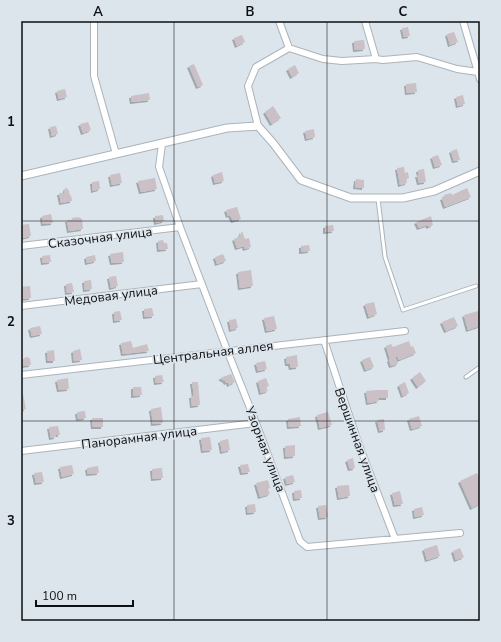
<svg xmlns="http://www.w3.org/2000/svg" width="501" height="642" viewBox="0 0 501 642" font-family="'Nunito Sans',sans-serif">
<defs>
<filter id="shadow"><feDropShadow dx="-2" dy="2" stdDeviation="0" flood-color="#0004"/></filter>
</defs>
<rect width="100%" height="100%" fill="#dce5eb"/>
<path fill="#cac0c5" filter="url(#shadow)" d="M408,27L410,36L404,37L402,28Z
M454,32L458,42L450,45L447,34Z
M242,35L245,42L237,46L234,38Z
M364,40L365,49L355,50L354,41Z
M194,64L203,85L198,87L189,66Z
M295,65L299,73L292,77L288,69Z
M416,83L417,92L407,93L406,84Z
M65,89L67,97L59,99L57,91Z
M149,93L150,100L132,102L131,96Z
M463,95L465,104L458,106L456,97Z
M273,106L281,118L272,124L265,112Z
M88,122L91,130L83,133L80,124Z
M56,126L58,134L52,136L50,127Z
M314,129L315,137L307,139L305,131Z
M457,149L460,160L454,161L451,151Z
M438,155L442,165L435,167L432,157Z
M404,167L405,173L408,172L409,178L406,179L407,183L400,185L397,168Z
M424,169L426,182L419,183L417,175H419L418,170Z
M222,172L224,181L215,183L213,175Z
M120,173L122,183L112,185L110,175Z
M155,178L157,189L141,192L138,181Z
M356,179L364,180V188L355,187Z
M99,181L100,189L93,191L92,182Z
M66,187L69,191L70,196L71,195L72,201L61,203L59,193H64Z
M467,188L471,197L445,207L442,198L445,197L444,195L451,193L452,195Z
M237,207L241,219L233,221L230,215L228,216L226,210Z
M51,214L53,223L43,224L42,216Z
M163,215L164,221L156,223L155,216Z
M431,216L433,225L428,227V225L419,228L416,222Z
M78,217L82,219L83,229L69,231L67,220H72V218Z
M29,224L31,236L23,238L21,225Z
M333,225L334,231L325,232V226Z
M242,231L245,239L249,238L251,247L245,249L244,246L237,248L234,239L239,237Z
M163,240L164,243H167L168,249L159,250L158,241Z
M309,245L310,251L301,252V246Z
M123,252L124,262L112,263L110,254Z
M223,254L226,261L217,264L215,257Z
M50,255L51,262L43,263L42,256Z
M95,255L96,261L87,263L86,257Z
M251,270L253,286L240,288L238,272Z
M116,276L118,286L111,288L109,277Z
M91,280L92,289L85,290L84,281Z
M72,283L74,292L67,293L66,284Z
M30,286L31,298L21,299V287Z
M374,302L377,314L369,317L365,304Z
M152,308L154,316L145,317L144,309Z
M120,311L122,320L115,321L114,312Z
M478,311L480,316V326L468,330L464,315Z
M274,316L277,329L267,331L264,318Z
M454,317L458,326L446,331L442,322Z
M236,319L238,328L231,330L229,320Z
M40,326L42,334L32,336L30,328Z
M131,341L133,348L147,344L149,351L123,354L121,343Z
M409,341L411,347L413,346L416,353L399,360L397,356L395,357L398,364L391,366L389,360L390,359L386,346L391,344L393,347Z
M80,349L82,360L74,361L73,351Z
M54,350L55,361H48L47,351Z
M297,355L298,367L291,368L290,364H287L286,357Z
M26,357L30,358L31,365L22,366V360Z
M370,357L374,367L366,370L362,360Z
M265,361L267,369L258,371L256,363Z
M420,372L426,381L418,387L412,378Z
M231,374L235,382L229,385L228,382L226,383L225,381L220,378Z
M162,375L164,382L156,383L155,376Z
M68,378L69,389L59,390L57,380Z
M266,378L269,386L266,387L268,391L261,393L258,381Z
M192,382H198L200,405L192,406L191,396H194Z
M405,382L409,393L403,396L399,385Z
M133,387H141L142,395L133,396Z
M377,390H388V398H378L379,401L368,403L366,391Z
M21,394H23L26,409L21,410Z
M161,407L163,423L153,424L151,409Z
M85,411L86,418L78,419L77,412Z
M328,412L332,425L320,428L317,415Z
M419,416L422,426L412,429L409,419Z
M300,417L301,426L289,427L288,419Z
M92,418H103V427H93Z
M384,419L385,430L380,431L377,420Z
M58,426L60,435H56V437L51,438L49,427Z
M210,437L212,450L203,451L201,438Z
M228,439L230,450L222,452L220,441Z
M295,445V456L286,457L285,446Z
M353,458L355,468L350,469L347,460Z
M248,464L250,472L242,473L240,465Z
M72,465L74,474L62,477L60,467Z
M98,466L99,473L88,474L87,468Z
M162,468L163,478L153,479L152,469Z
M42,472L44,482L36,483L34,473Z
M477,473L480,480V504L472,508L460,481Z
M293,475L295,482L287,484L285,477Z
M268,480L270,488L268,489L270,494L260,497L256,483Z
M349,485L350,496L339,498L337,486Z
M301,490L302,498L295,499L294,491Z
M400,491L403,504L395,505L392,493Z
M255,504L256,512L248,513L247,505Z
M326,505L328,517L320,518L318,506Z
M422,507L424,515L415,517L414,509Z
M437,545L440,556L427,560L424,549Z
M460,548L464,557L456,560L453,551Z"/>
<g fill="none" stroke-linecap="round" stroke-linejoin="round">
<g stroke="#abb4ba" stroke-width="5">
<path id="service" d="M378,199L385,257L403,310L476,286
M466,377L480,367"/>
</g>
<g stroke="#abb4ba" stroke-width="8">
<path id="minor" d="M94,21V76L116,154
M279,21L289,48
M365,21L376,59
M463,21L480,79
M258,126L248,86L256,67L289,48L323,59L342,61L376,59L383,60L417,57L457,69L478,72
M162,144L159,167L180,227L227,350L256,423L300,541L307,547L460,533
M21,246L180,227
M21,306L202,284
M324,340L359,445L395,539
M21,375L405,331
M21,451L256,423"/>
</g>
<g stroke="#abb4ba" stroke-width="9">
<path id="tertiary" d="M21,176L227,128L258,126L273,143L301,180L351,198H403L434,191L480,171"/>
</g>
<use href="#service" stroke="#fff" stroke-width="3"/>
<use href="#minor" stroke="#fff" stroke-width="6"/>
<use href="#tertiary" stroke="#fff" stroke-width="7"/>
</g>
<path fill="none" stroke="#0d0f12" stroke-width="1" stroke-opacity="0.55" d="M174,21V621M327,21V621M21,221H480M21,421H480"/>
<g text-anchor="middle" stroke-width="3.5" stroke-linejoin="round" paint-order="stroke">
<g font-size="13" fill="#0d0f12" stroke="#dce5eb">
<text transform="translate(100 237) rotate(-7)" y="5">Сказочная улица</text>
<text transform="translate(111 295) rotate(-7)" y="5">Медовая улица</text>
<text transform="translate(213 352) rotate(-7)" y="5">Центральная аллея</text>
<text transform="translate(139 437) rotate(-7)" y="5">Панорамная улица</text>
<text transform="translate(358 440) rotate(70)" y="5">Вершинная улица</text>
<text transform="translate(266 449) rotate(69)" y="5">Узорная улица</text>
</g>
</g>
<rect width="501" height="642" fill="none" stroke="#dce5eb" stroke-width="44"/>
<path d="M36 600v6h97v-6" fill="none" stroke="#0d0f12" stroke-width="2"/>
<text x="42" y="600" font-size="12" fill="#0d0f12" stroke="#dce5eb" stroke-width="3" paint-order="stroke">100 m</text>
<rect x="22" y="22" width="457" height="598" fill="none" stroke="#0d0f12" stroke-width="1.5"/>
<g font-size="13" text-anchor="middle" font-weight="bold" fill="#0d0f12">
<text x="98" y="16">A</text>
<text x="250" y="16">B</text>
<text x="403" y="16">C</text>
<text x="11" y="126">1</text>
<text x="11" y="326">2</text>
<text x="11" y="525">3</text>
</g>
</svg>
